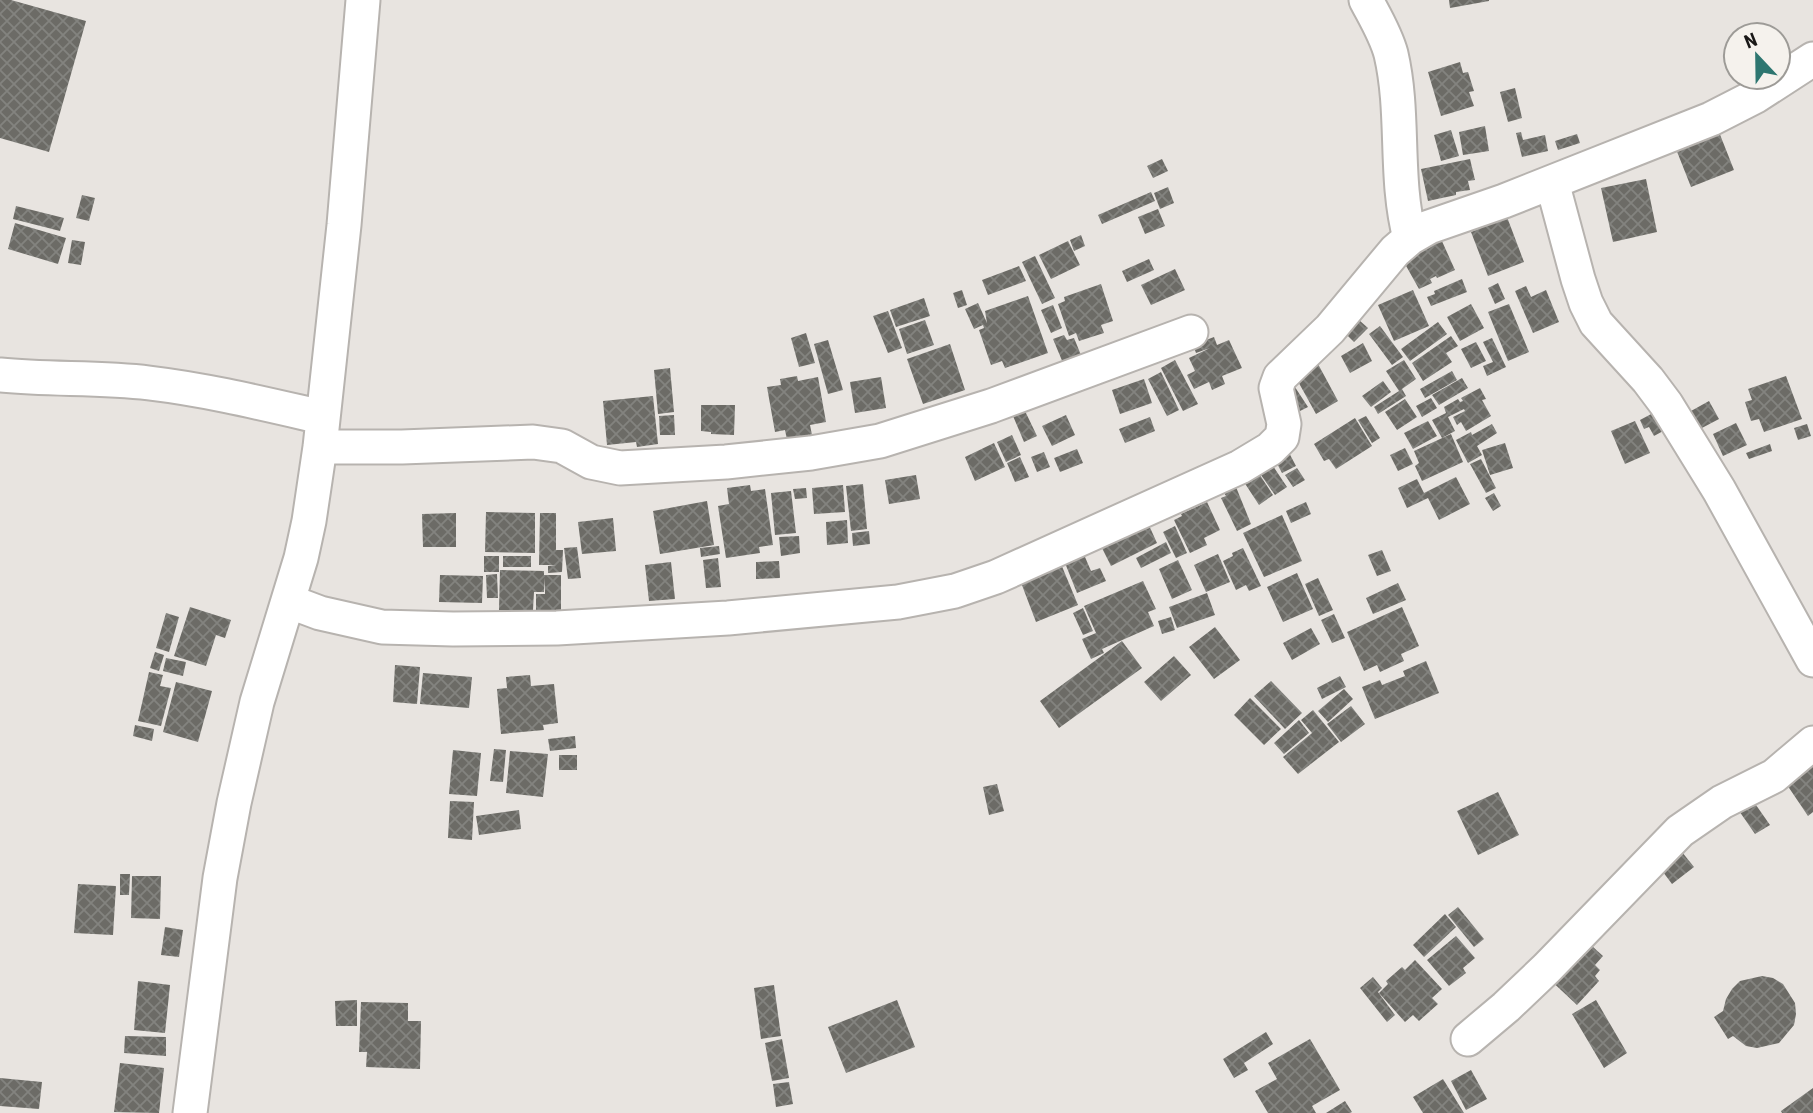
<svg xmlns="http://www.w3.org/2000/svg" width="1813" height="1113" viewBox="0 0 1813 1113" font-family="'Roboto Condensed',sans-serif">
<defs>
<pattern id="building-cross-hatch" width="8" height="8" patternUnits="userSpaceOnUse" patternTransform="scale(1.75)"><rect width="8" height="8" fill="#6c6b66"/><path d="M0 0l8 8M0 8l8-8" fill="none" stroke="#83837f"/></pattern>
</defs>
<rect width="100%" height="100%" fill="#e8e4e0"/>
<path fill="url(#building-cross-hatch)" d="M0,0H11L86,21L49,152L0,138Z
M1449,0H1489V1L1450,8Z
M1460,62L1463,73L1468,72L1474,91L1469,92L1474,106L1441,116L1428,72Z
M1515,88L1522,118L1508,122L1500,92Z
M1485,126L1489,151L1463,155L1459,132Z
M1717,127L1734,170L1691,187L1674,144Z
M1451,130L1459,156L1441,161L1434,135Z
M1521,132L1523,140L1545,135L1548,151L1522,157L1516,133Z
M1577,134L1580,143L1558,150L1555,141Z
M1162,159L1168,171L1153,178L1147,166Z
M1470,159L1475,180L1468,181L1470,190L1456,192V195L1428,201L1421,169Z
M1646,179L1657,232L1613,242L1601,188Z
M1168,187L1174,203L1160,209L1154,193Z
M1151,192L1155,201L1102,224L1098,215Z
M82,195L95,198L89,221L76,218Z
M16,206L64,218L60,231L13,219Z
M1158,209L1165,226L1145,234L1138,217Z
M1507,217L1524,262L1488,276L1471,232Z
M15,223L66,238L58,264L8,249Z
M1081,235L1085,246L1074,251L1070,240Z
M1441,239L1455,270L1437,278L1436,276L1430,279L1432,283L1419,289L1405,264L1408,262L1405,255Z
M72,240L85,242L81,265L68,263Z
M1068,241L1080,265L1051,279L1039,255Z
M1035,256L1055,298L1042,304L1022,262Z
M1149,259L1154,270L1127,282L1122,271Z
M1019,266L1026,281L988,295L982,280Z
M1175,269L1185,290L1151,305L1141,285Z
M1462,279L1467,292L1431,306L1427,297L1435,294L1434,291Z
M1498,283L1505,299L1495,304L1488,288Z
M1101,284L1113,321L1101,325L1104,333L1079,341L1076,333L1069,336L1058,304L1065,301L1064,297Z
M1526,286L1531,297L1546,290L1559,322L1533,333L1515,291Z
M962,290L967,305L958,308L953,293Z
M1413,290L1429,326L1394,341L1378,305Z
M1028,296L1048,353L1005,368L1002,361L991,365L979,330L984,328L983,325L974,329L965,309L978,303L987,323L985,311Z
M924,298L930,316L896,327L890,310Z
M1471,304L1484,328L1460,341L1447,317Z
M1509,304L1529,352L1508,361L1488,312Z
M1053,305L1062,328L1051,333L1041,310Z
M888,311L902,348L888,353L873,316Z
M925,320L934,345L907,354L899,329Z
M1359,320L1368,328L1354,342L1345,333Z
M1438,322L1447,334L1410,361L1401,349Z
M1380,326L1403,357L1392,365L1369,334Z
M806,333L815,363L799,367L791,338Z
M1064,335L1067,340L1074,338L1081,355L1063,363L1053,339Z
M1451,336L1458,346L1446,353L1452,362L1423,381L1412,363Z
M1214,337L1217,345L1229,340L1242,368L1222,376L1225,384L1212,390L1209,382L1194,389L1187,375L1195,371L1189,358L1210,348L1196,353L1193,345Z
M1492,338L1506,367L1487,376L1483,366L1493,362L1483,342Z
M828,340L843,390L828,394L814,344Z
M1476,342L1486,361L1471,368L1461,349Z
M1363,343L1372,361L1350,373L1341,356Z
M950,344L965,390L923,404L907,359Z
M1175,360L1198,404L1183,411L1161,368Z
M1404,360L1416,379L1402,389L1406,396L1378,414L1374,407L1399,391L1386,371Z
M1318,364L1338,401L1316,414L1295,376Z
M670,368L674,412L658,414L654,370Z
M1452,371L1457,380L1425,398L1420,389Z
M1161,372L1179,410L1167,416L1148,379Z
M797,376L798,381L818,377L826,422L810,425L812,435L787,440L785,430L775,432L767,387L781,385L780,379Z
M1786,376L1802,419L1764,432L1759,419L1751,421L1745,402L1752,400L1748,389Z
M881,377L886,408L855,413L850,382Z
M1462,378L1468,388L1439,405L1432,395Z
M1144,379L1152,403L1120,414L1112,390Z
M1291,381L1308,407L1298,412Z
M1383,381L1391,392L1371,407L1362,396Z
M1480,388L1486,399L1482,400L1491,416L1466,431L1461,422L1457,425L1453,417L1465,411L1464,409L1448,417L1455,431L1442,438L1432,420L1446,413L1444,407L1458,399L1460,402L1463,401L1461,398Z
M653,396L658,444L637,447L636,442L607,445L603,401Z
M1431,398L1437,408L1422,417L1416,406Z
M1405,399L1417,417L1397,430L1385,412Z
M1709,401L1719,419L1700,429L1691,411Z
M701,405H735L734,435L711,434V432L701,431Z
M1025,411L1037,436L1024,442L1013,416Z
M1655,412L1665,430L1654,436L1649,427L1644,429L1640,420Z
M674,415L675,435H660L659,416Z
M1066,415L1075,435L1052,446L1042,426Z
M1366,416L1380,438L1372,443L1358,420Z
M1150,417L1155,431L1125,443L1119,429Z
M1355,418L1372,446L1336,469L1329,459L1324,461L1314,444Z
M1428,421L1437,436L1413,449L1404,433Z
M1635,421L1650,453L1625,464L1611,431Z
M1736,423L1747,445L1723,456L1713,434Z
M1492,424L1497,433L1477,446L1482,455L1468,463L1456,440L1471,432L1472,435Z
M1807,424L1811,436L1798,440L1794,428Z
M1451,434L1463,462L1422,481L1415,466L1419,463L1414,451Z
M1012,435L1021,455L1006,462L997,442Z
M994,443L1005,467L975,481L965,457Z
M1505,443L1513,468L1490,475L1482,450Z
M1770,444L1772,451L1749,459L1746,453Z
M1286,447L1296,466L1282,473L1272,454Z
M1405,448L1413,464L1398,471L1390,455Z
M1077,449L1083,463L1060,472L1054,458Z
M1044,452L1050,467L1037,472L1031,457Z
M1020,457L1029,477L1015,482L1007,463Z
M1481,459L1496,488L1486,493L1470,464Z
M1269,460L1287,487L1275,495L1256,468Z
M1297,468L1305,480L1293,487L1285,475Z
M1256,469L1273,495L1259,505L1242,479Z
M916,475L920,499L889,504L885,480Z
M1456,477L1470,504L1439,520L1428,498L1407,508L1398,488L1417,479L1424,493Z
M863,484L867,529L851,531L846,486Z
M750,485L751,491L765,489L773,545L759,547L760,553L726,558L718,506L729,504L727,488Z
M843,485L845,512L814,514L812,488Z
M1236,487L1251,524L1237,531L1221,498L1226,496L1224,493Z
M806,488L807,498L795,499L793,489Z
M791,491L796,533L775,535L771,493Z
M1494,493L1501,506L1493,511L1485,498Z
M707,501L714,545L660,554L653,511Z
M1207,502L1220,530L1204,538L1207,545L1190,553L1174,520L1182,516L1181,514Z
M1306,502L1311,514L1291,523L1286,511Z
M486,512L535,513V553L485,552Z
M456,513V547H423L422,514Z
M540,513H556V550H563L562,572L548,573V566L556,565H539Z
M1282,515L1302,561L1264,577L1243,533Z
M613,518L616,551L582,554L578,522Z
M847,520L848,543L827,545L826,522Z
M1147,521L1157,543L1111,566L1100,544Z
M1175,526L1187,553L1176,558L1163,532Z
M869,531L870,544L853,546L852,533Z
M799,536L800,553L781,556L779,537Z
M1166,542L1171,553L1141,568L1136,558Z
M719,546L720,554L701,557L700,548Z
M577,547L581,578L568,579L564,548Z
M1243,548L1261,586L1249,591L1246,585L1236,590L1223,561L1233,556L1232,553Z
M1082,550L1091,571L1100,568L1106,581L1077,593L1063,558Z
M1382,550L1391,571L1377,576L1368,555Z
M1218,554L1230,582L1206,592L1194,565Z
M484,556H499V572H484Z
M503,556H531V567H503Z
M718,558L721,587L706,588L703,560Z
M1178,560L1192,590L1172,599L1159,569Z
M779,561L780,578L756,579V562Z
M671,562L675,599L649,601L645,565Z
M1061,564L1078,605L1036,622L1020,580Z
M500,570L544,571V575H561V614H536V594H545V578L544,592H534L533,610H527V615H515V610H499Z
M1297,573L1313,609L1283,622L1267,587Z
M497,574L498,598H487L486,575Z
M440,575L483,576L482,603L439,602Z
M1318,578L1333,610L1319,616L1305,584Z
M1143,581L1156,609L1148,612L1154,626L1102,649L1104,653L1091,659L1082,639L1096,633L1084,606Z
M1398,583L1406,600L1373,614L1366,598Z
M1207,593L1215,615L1177,628L1169,607Z
M190,607L231,620L225,638L216,635L206,666L174,656Z
M1402,607L1419,646L1401,654L1404,661L1380,672L1377,665L1364,671L1347,632Z
M1083,608L1093,631L1083,635L1073,613Z
M166,613L179,617L169,652L156,648Z
M1334,614L1345,638L1332,643L1321,620Z
M1171,617L1175,630L1162,634L1158,621Z
M1215,627L1240,660L1214,679L1189,647Z
M1311,628L1320,644L1292,660L1283,643Z
M1122,641L1142,668L1059,728L1040,701Z
M155,652L164,655L159,671L150,668Z
M1174,656L1191,675L1161,701L1144,682Z
M166,658L186,662L183,676L163,671Z
M1426,661L1439,693L1375,719L1362,687L1380,680L1382,685L1405,676L1403,671Z
M395,665L420,667L417,704L393,702Z
M149,672L163,675L160,686L171,688L161,726L138,721Z
M423,673L472,677L469,708L420,704Z
M530,675L531,686L554,684L558,723L543,725L544,730L501,734L497,689L507,688L506,677Z
M1340,676L1346,687L1322,699L1317,688Z
M1271,681L1302,713L1285,729L1254,696Z
M176,682L212,691L198,742L163,732Z
M1344,689L1353,699L1328,722L1318,711Z
M1250,698L1281,729L1264,745L1234,715Z
M1351,706L1365,724L1341,742L1327,724Z
M1313,710L1339,742L1298,774L1283,757L1312,733L1301,720Z
M1299,720L1309,733L1284,754L1274,743Z
M135,725L154,729L152,741L133,736Z
M575,736L576,748L550,751L548,739Z
M494,749L506,750L503,782L490,781Z
M453,750L481,753L477,796L449,794Z
M510,751L548,754L543,797L506,793Z
M559,755H577V770H559Z
M1804,760L1809,768L1813,766V812L1808,816L1781,776Z
M997,784L1004,811L989,815L983,787Z
M1498,792L1519,835L1478,855L1457,811Z
M1749,795L1770,825L1755,834L1735,805Z
M450,801L474,802L472,840L448,838Z
M519,810L521,829L479,835L476,816Z
M1678,847L1694,867L1672,884L1657,864Z
M120,874H130L129,895H120Z
M132,876H161L160,919L131,918Z
M78,884L116,886L113,935L74,933Z
M1458,907L1484,939L1474,947L1448,915Z
M1445,914L1456,927L1424,957L1413,945Z
M165,927L183,930L179,957L161,955Z
M1456,936L1475,958L1463,968L1466,973L1449,986L1427,960Z
M1582,937L1603,956L1595,965L1600,970L1595,976L1599,981L1577,1005L1546,976Z
M1415,960L1442,989L1432,998L1438,1004L1419,1021L1413,1015L1405,1022L1379,993L1388,984L1386,981L1402,967L1405,970Z
M1762,976L1773,978L1783,984L1795,1003L1796,1014L1794,1025L1779,1043L1757,1048L1746,1046L1733,1036L1728,1039L1714,1017L1723,1011L1726,999L1732,989L1740,981Z
M1373,977L1382,988L1378,992L1375,988L1395,1015L1387,1022L1360,988Z
M138,981L170,985L165,1033L134,1030Z
M774,985L781,1036L761,1039L754,988Z
M357,1000V1026H336L335,1001Z
M897,1000L915,1047L846,1073L828,1027Z
M1596,1000L1627,1053L1604,1068L1572,1014Z
M361,1002L408,1003V1021H421L420,1069L366,1067L367,1052H359Z
M1266,1032L1273,1044L1244,1063L1248,1070L1234,1078L1223,1059Z
M125,1036L166,1037V1056L124,1053Z
M782,1039L789,1078L772,1081L765,1043Z
M1310,1039L1340,1090L1312,1106L1316,1113H1268L1255,1091L1277,1079L1268,1063Z
M120,1063L164,1068L159,1113L114,1112Z
M1471,1070L1487,1099L1466,1110L1451,1081Z
M0,1078L42,1082L39,1109L0,1106Z
M1443,1079L1464,1113H1423L1413,1097Z
M789,1082L793,1104L776,1107L773,1084Z
M1813,1088V1113H1782L1781,1111Z
M1345,1101L1352,1112L1350,1113H1326Z"/>
<g fill="none" stroke-linecap="round" stroke-linejoin="round">
<g stroke="#b7b3af" stroke-width="37">
<path id="minor" d="M1366,0C1375,17 1386,35 1391,54C1405,114 1394,178 1410,238
M1552,182L1578,279L1586,303L1596,323L1648,380L1666,404L1719,490L1813,660
M0,375C49,380 101,377 149,383C208,390 265,404 322,417
M320,447H402L533,442L562,446L591,462L620,468L726,462L811,453L880,441L991,406L1191,332
M288,601L320,613L382,627L453,629L557,628L728,618L898,602L955,591L996,577L1240,467L1270,449L1282,437L1284,424L1276,388L1280,377L1330,329L1395,251L1410,238L1429,227L1504,201L1711,119L1756,96L1813,59
M1468,1039L1506,1007L1547,968L1680,831L1722,802L1774,776L1813,743
M190,1113L220,878L234,803L257,702L301,558L309,521L320,447L344,225L363,0"/>
</g>
<use href="#minor" stroke="#fff" stroke-width="33"/>
</g>
<g transform="translate(1757 56) rotate(338)"><circle r="33" fill="#f5f2ed" stroke="#9d9b97" stroke-width="2"/>
<path d="M0-5L12 26L0 18L-12 26Z" fill="#2d7670"/>
<text y="-10" font-size="19" font-weight="bold" text-anchor="middle" fill="#191817">N</text>
</g>
</svg>
